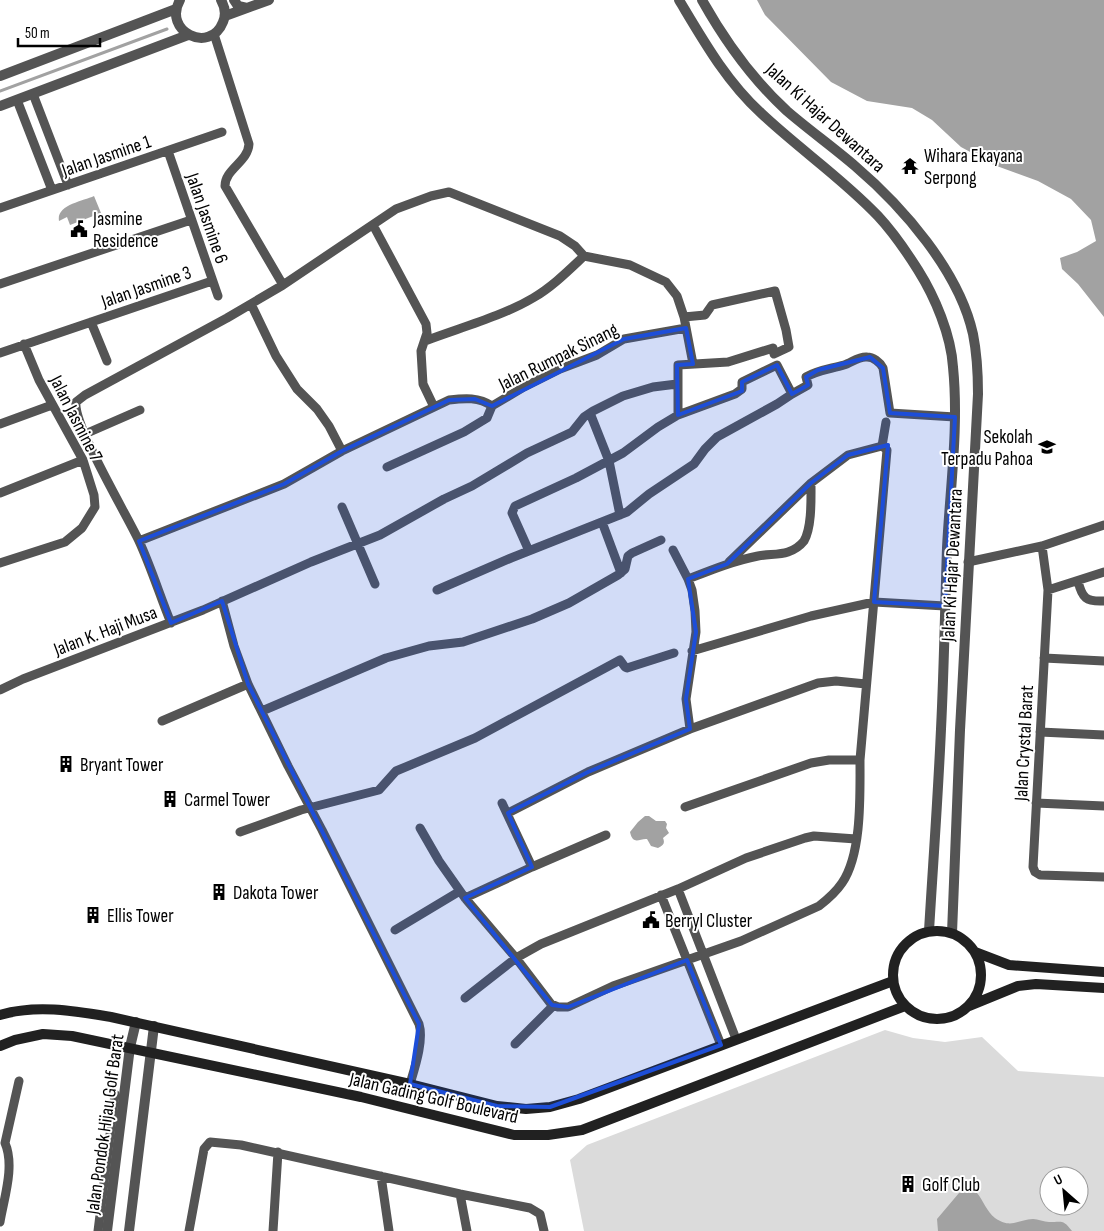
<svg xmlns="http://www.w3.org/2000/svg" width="1104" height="1231" viewBox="0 0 1104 1231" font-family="'Sofia Sans Condensed',sans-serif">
<rect width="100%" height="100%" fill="#fff"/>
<path fill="#dbdbdb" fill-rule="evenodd" d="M885,1030L913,1038L945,1042L982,1037L1018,1071L1104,1077V1231H584L570,1160L587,1145ZM1049,1176H1079V1206H1049Z"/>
<path fill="#a2a2a2" d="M757,0H1104V317L1078,284L1062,269L1060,258L1077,252L1096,241L1091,220L1071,199L1038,181L994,165L961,147L932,120L912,108L867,101L831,82L765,15Z
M94,196L101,213L70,225L67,217L59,221C56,205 83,201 94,196Z
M645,816H649L656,821H665L667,824L666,828L669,833L663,838C665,843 664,845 658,848L651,846L647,839C640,838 633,846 630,832L638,822Z
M969,1192L977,1193C983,1200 987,1212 995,1218C1011,1229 1017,1220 1033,1219C1038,1219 1044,1222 1049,1222C1062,1222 1063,1219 1072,1231H938L937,1219L959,1193Z"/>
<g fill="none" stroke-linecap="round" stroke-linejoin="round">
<path stroke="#a2a2a2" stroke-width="3" d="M0,91L167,29"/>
<path stroke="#545454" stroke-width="9" d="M214,34L249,144C248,162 225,169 225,186L283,285
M33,94L68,185
M17,100L52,190
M168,151L218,296
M0,208L222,132
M373,225L426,324L427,333L421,351L423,384L434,407
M0,284L191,220
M251,304L276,356L297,389L317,409L329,426L342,451
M91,322L107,361
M425,341C459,328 503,316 533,298C552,287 568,271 584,256
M0,353L212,281
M492,406L524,387L560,369L597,355L624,339L686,328
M590,413L609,461L620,515
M678,415V365L728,362L773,348L774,354L789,347L786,330L775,291L712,305L705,315L684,317
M0,424L52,405
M85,434L140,410
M882,446L886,422
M387,467L464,432L487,418L492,406
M0,493L83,460
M342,507L375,584
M602,522L621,573
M139,541L284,484L342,451L449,400C465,398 479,397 492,406
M1042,546L1048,590L1033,867L1035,872L1040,875L1104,877
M673,550L688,579L692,590L695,611L696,632L686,699L690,729
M529,551L512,513L515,506L576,478L623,453L658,427L678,415L735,394L742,389V382L777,365L792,394L808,385L806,377C818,370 830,369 844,365C851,363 859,356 867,357C873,357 880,362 883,368L890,413L955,417
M729,562L811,483
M968,562L1042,546L1104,525
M0,563L65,542L82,528L95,507L94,495L83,460L39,380L24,344
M1078,581C1082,598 1086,602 1104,601
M437,590L511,558L627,512L649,494L694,464L705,449L717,437L777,404L792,394
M1048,590L1104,572
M222,601L234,646L248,684L288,766L322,830L419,1024C424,1040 415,1067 410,1084
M171,623C160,596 151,567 139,541C127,515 73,425 76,402L85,395L227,318L283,285L396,209L431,196L449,192L560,236L575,246L584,256L630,265L666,282L677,296L684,317L693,364
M692,651L811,616L874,602L945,606
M1044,658L1104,661
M0,690L23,679L203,610L311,562L380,535L444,499L472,486L527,453L572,432L584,417L593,411L623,396L653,387L677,384
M262,711L386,658L429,646L463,642L532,619L569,603L618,575L625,569L628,556L632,553L661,540
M162,721L248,684
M1040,732L1104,735
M502,803L532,867
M1036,803L1104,806
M685,807L811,763L829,760H860
M508,813L588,772L690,729L818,683L836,681L866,684
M420,828L439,861L465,898L516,958L551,1004L558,1007H568L613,986L741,941L819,906C828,899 836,892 842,883C862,854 860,795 860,760L887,450L882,446L848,455L811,483C811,499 812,527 804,541C800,546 794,550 788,552C779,555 768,554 758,556C733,561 711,570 688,579
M240,832L301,810L379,790L396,771L475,738L620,660L625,667L627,668L674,653
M678,889L736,1039
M661,895L721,1045
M465,898L532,867L606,835
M395,930L460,891
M465,998L516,958L541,944L678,889L746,858L805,838L814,836L856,839
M515,1044L553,1006
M381,1176L389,1231
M460,1194L467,1231
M0,1222C4,1198 15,1166 5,1143L19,1081
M98,1231L115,1094
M189,1231L204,1149L210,1142L241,1145L460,1194L530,1208L540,1214L544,1231
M273,1231L278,1152"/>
<path stroke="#545454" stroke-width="10" d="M180,0C162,31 210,55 223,22C226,15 225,7 221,0
M234,0L238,6L247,8
M679,0C703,40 726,81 761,113C799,149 842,178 878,216C893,232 906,251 918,270C935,297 951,335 953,367C959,427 950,488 947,548C945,608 944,669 941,729C938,797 933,864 929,931
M702,0C725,41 752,79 787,111C809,130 833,147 855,166C903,207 959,271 973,334C977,354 978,374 978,394L960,730L952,933
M225,16L269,0
M0,76L176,9
M0,106L188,35
M107,1231L130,1047L136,1022
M129,1231L154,1026"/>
<path stroke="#212121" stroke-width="10" d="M893 975a44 44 0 1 1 88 0a44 44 0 1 1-88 0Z
M975,952L1009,965L1104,972
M969,1006L1018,986L1036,984L1104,988
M0,1015C36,1004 75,1011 111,1017L410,1084L497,1106L526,1109L550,1107L579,1099L893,981
M0,1046L15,1040L43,1034L72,1036L361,1097L514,1135H548L582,1130L905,1006"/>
</g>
<path fill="#1d4ed8" fill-opacity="0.2" stroke="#1d4ed8" stroke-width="4" stroke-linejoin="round" d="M686,328L693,364L677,365L678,415L742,391V382L777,365L792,394L808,385L806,377L818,370L870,357L883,368L890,413L955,417L945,606L874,602L888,445L848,455L811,483L727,564L688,579L696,632L686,699L690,729L588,772L508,813L532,867L465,898L552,1005L568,1007L687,960L721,1045L550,1107L497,1106L410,1084L419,1024L248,684L222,601L171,623L139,541L284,484L342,451L449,400L475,399L492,406L624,339Z"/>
<defs>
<g id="temple-bare" transform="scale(1.35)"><path d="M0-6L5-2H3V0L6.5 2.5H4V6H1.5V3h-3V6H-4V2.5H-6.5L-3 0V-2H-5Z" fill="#000" stroke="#fff" stroke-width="2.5" paint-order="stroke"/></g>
<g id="civic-bare" transform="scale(1.35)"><path d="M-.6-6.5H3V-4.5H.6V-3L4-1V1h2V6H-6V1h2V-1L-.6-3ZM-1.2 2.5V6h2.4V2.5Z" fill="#000" stroke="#fff" stroke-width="2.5" paint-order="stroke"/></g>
<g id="school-bare" transform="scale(1.35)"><path d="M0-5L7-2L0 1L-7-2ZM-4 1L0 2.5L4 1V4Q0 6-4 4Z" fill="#000" stroke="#fff" stroke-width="2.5" paint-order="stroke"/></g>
<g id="building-bare" transform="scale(1.35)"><path d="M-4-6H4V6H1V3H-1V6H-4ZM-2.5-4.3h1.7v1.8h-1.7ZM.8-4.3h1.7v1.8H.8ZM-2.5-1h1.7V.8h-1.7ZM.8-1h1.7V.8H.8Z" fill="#000" stroke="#fff" stroke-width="2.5" paint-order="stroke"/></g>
</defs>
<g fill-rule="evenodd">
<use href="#temple-bare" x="910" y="166"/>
<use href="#civic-bare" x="79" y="229"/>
<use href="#school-bare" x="1047" y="447"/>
<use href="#building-bare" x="66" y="764"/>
<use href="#building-bare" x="170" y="799"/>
<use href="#building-bare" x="219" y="892"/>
<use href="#building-bare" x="93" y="915"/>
<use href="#civic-bare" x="651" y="920"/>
<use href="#building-bare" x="908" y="1184"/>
</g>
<g text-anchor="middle" stroke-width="4" stroke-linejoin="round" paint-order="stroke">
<g font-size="19" fill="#000" stroke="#fff">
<text transform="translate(826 117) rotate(42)" y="7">Jalan Ki Hajar Dewantara</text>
<text transform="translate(106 155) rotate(-19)" y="7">Jalan Jasmine 1</text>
<text transform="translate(208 218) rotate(71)" y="7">Jalan Jasmine 6</text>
<text transform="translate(146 286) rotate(-19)" y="7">Jalan Jasmine 3</text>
<text transform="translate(558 356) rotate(-26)" y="7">Jalan Rumpak Sinang</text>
<text transform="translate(77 418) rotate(63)" y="7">Jalan Jasmine 7</text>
<text transform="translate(951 565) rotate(-87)" y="7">Jalan Ki Hajar Dewantara</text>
<text transform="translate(105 630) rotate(-21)" y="7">Jalan K. Haji Musa</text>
<text transform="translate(1023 743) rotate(-87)" y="7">Jalan Crystal Barat</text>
<text transform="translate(434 1097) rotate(13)" y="7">Jalan Gading Golf Boulevard</text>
<text transform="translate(104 1124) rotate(-82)" y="7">Jalan Pondok Hijau Golf Barat</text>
</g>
<g font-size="19" fill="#000" stroke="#fff" text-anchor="start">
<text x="924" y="162">Wihara Ekayana<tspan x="924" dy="22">Serpong</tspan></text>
<text x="93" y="225">Jasmine<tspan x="93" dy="22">Residence</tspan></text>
<text x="1033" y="443" text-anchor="end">Sekolah<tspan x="1033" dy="22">Terpadu Pahoa</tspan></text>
<text x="80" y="771">Bryant Tower</text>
<text x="184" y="806">Carmel Tower</text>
<text x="233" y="899">Dakota Tower</text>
<text x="107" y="922">Ellis Tower</text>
<text x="665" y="927">Berryl Cluster</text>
<text x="922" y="1191">Golf Club</text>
</g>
</g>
<g transform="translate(1064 1191) rotate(333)"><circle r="24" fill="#ffffff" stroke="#999999"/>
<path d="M0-4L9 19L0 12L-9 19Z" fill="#000000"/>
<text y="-8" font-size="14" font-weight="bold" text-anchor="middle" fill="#000000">U</text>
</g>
<path d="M18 38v8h82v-8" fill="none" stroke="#000000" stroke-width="2.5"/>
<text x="25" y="38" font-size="15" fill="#000000" stroke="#ffffff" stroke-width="4" paint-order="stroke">50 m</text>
</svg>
